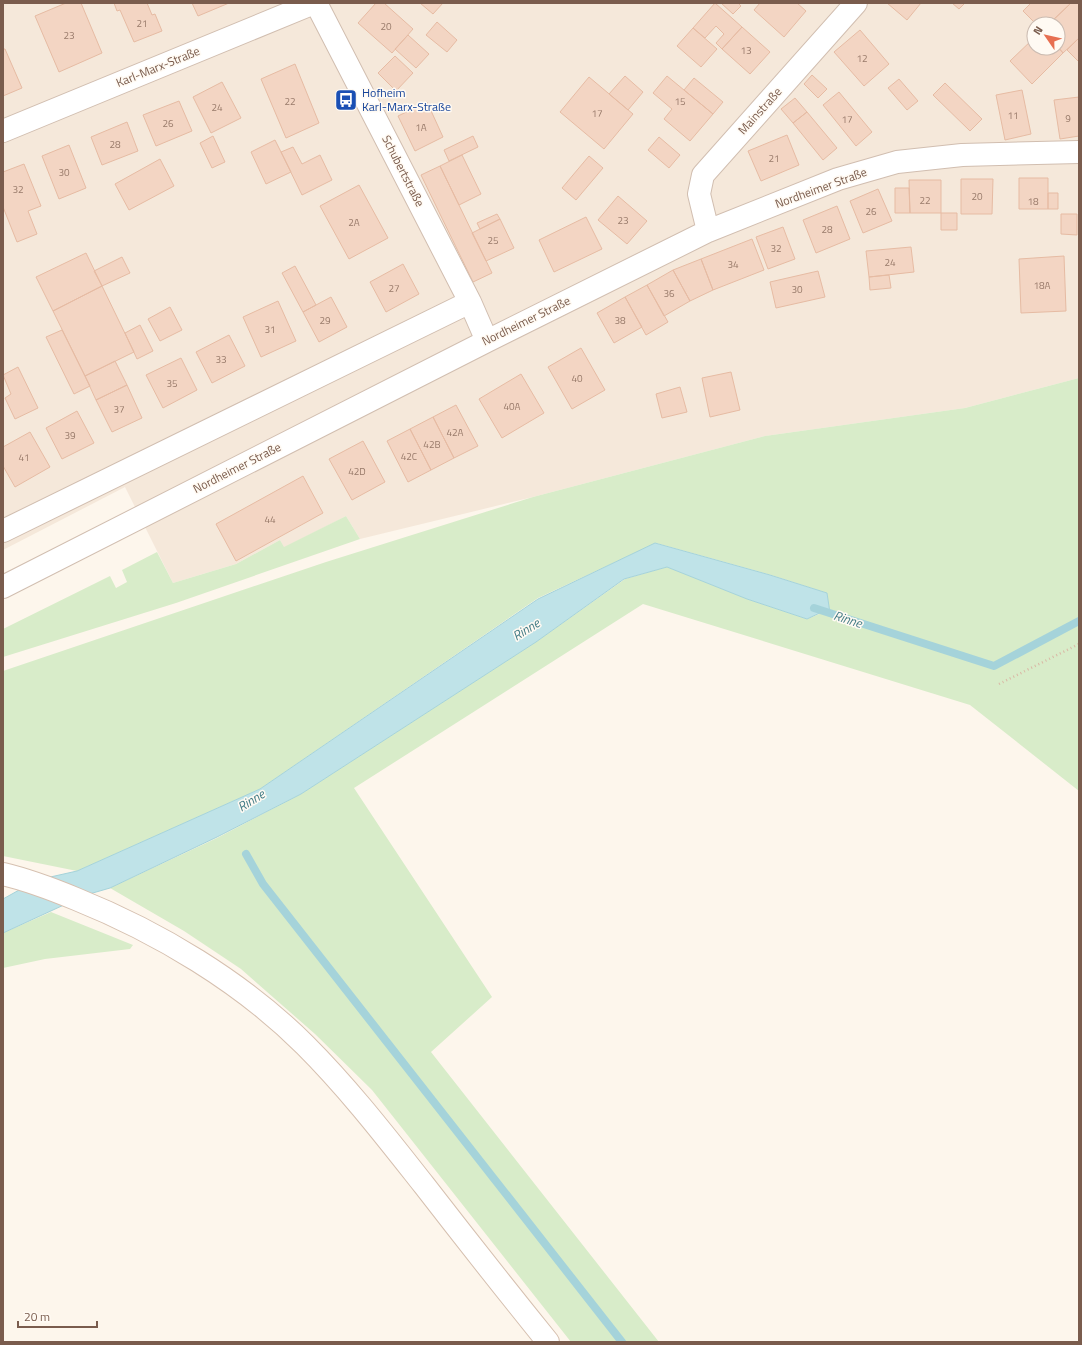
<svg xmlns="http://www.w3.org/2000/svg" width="1082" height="1345" viewBox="0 0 1082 1345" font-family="'Titillium Web',sans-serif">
<rect width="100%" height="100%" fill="#fdf6ec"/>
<path fill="#f5e8da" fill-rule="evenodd" d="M3,3H1079V378L965,408L765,436L533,497L360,539L346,516L284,548L280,540L236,564L173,583L125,487L3,550ZM1034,24H1058V48H1034Z"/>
<path fill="#d8ecc9" d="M1079,378V791L970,705L643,604L354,788L492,997L431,1052L659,1342H571L372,1090L315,1034L241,969L184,931L110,888L217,838L301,794L536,642L625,579L667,567L747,599L807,619L824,612L830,613L827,593L771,575L656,543L538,598L260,789L77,871L3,856V671L326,562L533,497L765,436L965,408Z
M346,516L360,539L176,603L3,657V629L110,576L116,588L127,582L122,570L157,552L173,583L236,564L280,540L284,547Z
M51,912L133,945L130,949L45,959L3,968V933Z"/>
<path fill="#bfe3e8" stroke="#a5d3da" d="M655,543L770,575L827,593L830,613L824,611L807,619L747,599L667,567L624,579L536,642L301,794L217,837L110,888L79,897L37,880L77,871L260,789L538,599Z
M37,880L79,898L3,933V899Z"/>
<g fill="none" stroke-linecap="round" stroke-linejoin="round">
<path stroke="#a5d3da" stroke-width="8" d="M814,608L994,666L1079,621
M246,854L263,884L622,1342"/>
</g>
<path fill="#f3d5c3" stroke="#e6bba3" d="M66,3H81L102,53L59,72L35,16Z
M114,3H147L152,15L155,14L162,31L134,42L120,10L117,11Z
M192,3H229L198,16Z
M376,3H384L413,29L392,53L358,23Z
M420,3H443L433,14Z
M715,3L742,27L722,49L716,43L724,34L716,26L705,38L693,28Z
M721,3H738L741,6L733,14Z
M760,3H797L806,11L784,37L754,10Z
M887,3H921L907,20Z
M952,3H965L959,9Z
M1031,3H1071L1049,24H1036L1023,11Z
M1071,3H1079V38L1063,53L1058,47V24H1049Z
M437,22L457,40L447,52L426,35Z
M742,27L770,52L750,74L722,49Z
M693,28L717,49L701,67L677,46Z
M860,30L889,64L864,86L834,52Z
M408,35L429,54L416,68L395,49Z
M1034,38V48L1058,47L1063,53L1032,84L1010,61Z
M1079,38V62L1067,50Z
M3,49H5L22,88L3,96Z
M395,56L413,73L396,91L378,73Z
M295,64L319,123L286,138L261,79Z
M812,75L827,89L818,98L804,84Z
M625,76L643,92L628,110L609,94Z
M667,76L713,114L690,141L664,119L672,109L653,93Z
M589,77L633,114L604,149L560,112Z
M694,78L723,102L713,114L684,90Z
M899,79L918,101L907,110L888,88Z
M222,82L241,118L211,133L193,97Z
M945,83L982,119L970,131L933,95Z
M1022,90L1031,134L1005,140L996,95Z
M839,92L872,132L856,146L823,105Z
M1079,97V136L1060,139L1054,100Z
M795,98L807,112L793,123L781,109Z
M179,101L192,131L156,146L143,115Z
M427,102L443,137L415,151L398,116Z
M807,112L837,148L823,160L793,123Z
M127,122L138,151L102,165L91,137Z
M787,135L799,165L761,181L748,151Z
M213,136L225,162L212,168L200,143Z
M473,136L478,147L449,161L444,150Z
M659,137L680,155L669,168L648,150Z
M275,140L291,172L266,184L251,152Z
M69,145L86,188L59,199L42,156Z
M293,147L302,164L320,155L332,180L302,195L281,152Z
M462,155L481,194L459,205L440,166Z
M589,156L603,168L576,200L562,188Z
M160,159L174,186L129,210L115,184Z
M24,164L41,206L28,211L37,234L17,242L3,207V172Z
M440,166L492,273L473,282L421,175Z
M1019,178H1048V209H1019Z
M961,179H993L992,214H961Z
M909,180H941V213H910Z
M359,185L388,238L349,259L320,206Z
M895,188H909L910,213H895Z
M878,189L892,221L863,233L850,201Z
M1048,193H1058V209H1048Z
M618,196L647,221L627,244L598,220Z
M837,206L850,239L816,253L803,220Z
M941,213H957V230H941Z
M497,214L500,219L480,229L477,223Z
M1061,214H1077V235L1061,234Z
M586,217L602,249L554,272L539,240Z
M500,219L514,248L486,261L472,233Z
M783,227L795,259L768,269L756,237Z
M752,239L764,270L713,290L701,259Z
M911,247L914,272L869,277L866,251Z
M86,253L102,286L53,311L36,277Z
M1064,256L1066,311L1021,313L1019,259Z
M122,257L130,273L102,286L94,271Z
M701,259L713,290L690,301L673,270Z
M403,264L419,294L386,312L370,282Z
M295,266L316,305L303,312L282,273Z
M673,270L690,301L664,316L647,285Z
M818,271L825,297L776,308L770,282Z
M889,275L891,288L870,290L869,277Z
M647,285L668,322L646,335L625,297Z
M102,286L134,352L85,376L53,311Z
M331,297L347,327L319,342L303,312Z
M625,297L642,327L614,343L597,313Z
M278,301L296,341L261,357L243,317Z
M170,307L182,330L160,341L148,319Z
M140,325L153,351L137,359L125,333Z
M62,330L90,386L74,394L46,337Z
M229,335L245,366L212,383L196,352Z
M581,348L605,390L572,409L548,367Z
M181,358L197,390L163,408L146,375Z
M115,361L127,385L96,400L85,376Z
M18,367L38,408L15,419L5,398L11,394L3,375Z
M731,372L740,410L710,417L702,378Z
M521,374L544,413L502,438L479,399Z
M127,385L142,418L112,432L96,400Z
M680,387L687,412L662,418L656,394Z
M456,405L478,446L454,458L433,417Z
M77,411L94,443L62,459L46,428Z
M433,417L454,458L431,470L410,429Z
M410,429L431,470L408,482L387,441Z
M30,432L50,467L15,487L3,466V447Z
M363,441L385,482L352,500L329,459Z
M303,476L323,513L236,561L216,524Z"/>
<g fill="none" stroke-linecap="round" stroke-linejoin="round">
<g stroke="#d1beb0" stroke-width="24">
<path id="minor" d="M316,3L470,302L487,341
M3,131L314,3
M708,231L699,194L703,175L856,3
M3,531L470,302
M3,587L487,341L708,231L838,179L897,162L962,155L1079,152"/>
</g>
<g stroke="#d6c0b0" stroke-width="24">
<path id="secondary" d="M3,874C28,880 52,889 76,899C158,932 242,982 305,1045C349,1089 386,1137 424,1185C465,1238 506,1290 548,1342"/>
</g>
<path stroke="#d9b8a5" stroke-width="2.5" stroke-dasharray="1 3" stroke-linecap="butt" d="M999,684L1079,644"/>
<use href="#minor" stroke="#fff" stroke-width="22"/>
<use href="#secondary" stroke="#fff" stroke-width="22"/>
</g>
<defs>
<g id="bus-square" transform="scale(1.15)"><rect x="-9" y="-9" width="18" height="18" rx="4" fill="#1a4fb4" stroke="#fffaf3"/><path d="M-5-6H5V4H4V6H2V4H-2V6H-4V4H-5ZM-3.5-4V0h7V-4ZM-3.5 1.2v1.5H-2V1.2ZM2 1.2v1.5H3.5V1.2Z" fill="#fff"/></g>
</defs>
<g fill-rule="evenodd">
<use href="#bus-square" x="346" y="100"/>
</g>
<g text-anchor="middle" stroke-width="3" stroke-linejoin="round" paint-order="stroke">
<g font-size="10" fill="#987a6a">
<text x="142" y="27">21</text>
<text x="386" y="30">20</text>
<text x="69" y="39">23</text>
<text x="746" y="54">13</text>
<text x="862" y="62">12</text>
<text x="290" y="105">22</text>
<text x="680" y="105">15</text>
<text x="217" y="111">24</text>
<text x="597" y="117">17</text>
<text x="1013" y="119">11</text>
<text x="1068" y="122">9</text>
<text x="847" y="123">17</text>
<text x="168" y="127">26</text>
<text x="421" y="131">1A</text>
<text x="115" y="148">28</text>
<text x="774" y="162">21</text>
<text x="64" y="176">30</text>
<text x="18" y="193">32</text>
<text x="977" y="200">20</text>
<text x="925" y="204">22</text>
<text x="1033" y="205">18</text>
<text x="871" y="215">26</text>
<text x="623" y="224">23</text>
<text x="354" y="226">2A</text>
<text x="827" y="233">28</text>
<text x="493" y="244">25</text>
<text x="776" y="252">32</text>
<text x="890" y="266">24</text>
<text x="733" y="268">34</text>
<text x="1042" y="289">18A</text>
<text x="394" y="292">27</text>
<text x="797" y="293">30</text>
<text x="669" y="297">36</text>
<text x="325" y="324">29</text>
<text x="620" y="324">38</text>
<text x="270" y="333">31</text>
<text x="221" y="363">33</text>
<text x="577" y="382">40</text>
<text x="172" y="387">35</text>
<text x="512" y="410">40A</text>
<text x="119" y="413">37</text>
<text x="455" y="436">42A</text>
<text x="70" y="439">39</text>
<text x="432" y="448">42B</text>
<text x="409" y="460">42C</text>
<text x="24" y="461">41</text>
<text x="357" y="475">42D</text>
<text x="270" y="523">44</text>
</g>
<g font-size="12" fill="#7a5c4d" stroke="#fffaf3">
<text transform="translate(158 67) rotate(-22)" y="4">Karl-Marx-Straße</text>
<text transform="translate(760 111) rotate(-48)" y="4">Mainstraße</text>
<text transform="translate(403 171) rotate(63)" y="4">Schubertstraße</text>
<text transform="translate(821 188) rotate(-20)" y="4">Nordheimer Straße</text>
<text transform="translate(526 321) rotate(-26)" y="4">Nordheimer Straße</text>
<text transform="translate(237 468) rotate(-27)" y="4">Nordheimer Straße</text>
</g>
<g font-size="12" fill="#164399" stroke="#fffaf3" text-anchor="start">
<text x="362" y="97">Hofheim<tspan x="362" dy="14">Karl-Marx-Straße</tspan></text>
</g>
<g font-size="13" font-style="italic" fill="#437c86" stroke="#fffaf3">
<text transform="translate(848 619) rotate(18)" y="5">Rinne</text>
<text transform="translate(526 629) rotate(-32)" y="5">Rinne</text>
<text transform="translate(251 800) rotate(-32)" y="5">Rinne</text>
</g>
</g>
<rect width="1082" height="1345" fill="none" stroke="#7a5c4d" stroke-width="8"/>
<g transform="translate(1046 36) rotate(304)"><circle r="19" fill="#fffaf3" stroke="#cabbb1"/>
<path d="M0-3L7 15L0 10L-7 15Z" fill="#e76f51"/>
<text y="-6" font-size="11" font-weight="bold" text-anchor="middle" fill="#7a5c4d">N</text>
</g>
<path d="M18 1321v6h79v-6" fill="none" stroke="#7a5c4d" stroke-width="2"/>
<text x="24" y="1321" font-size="12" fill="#7a5c4d" stroke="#fffaf3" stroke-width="3" paint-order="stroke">20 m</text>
</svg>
